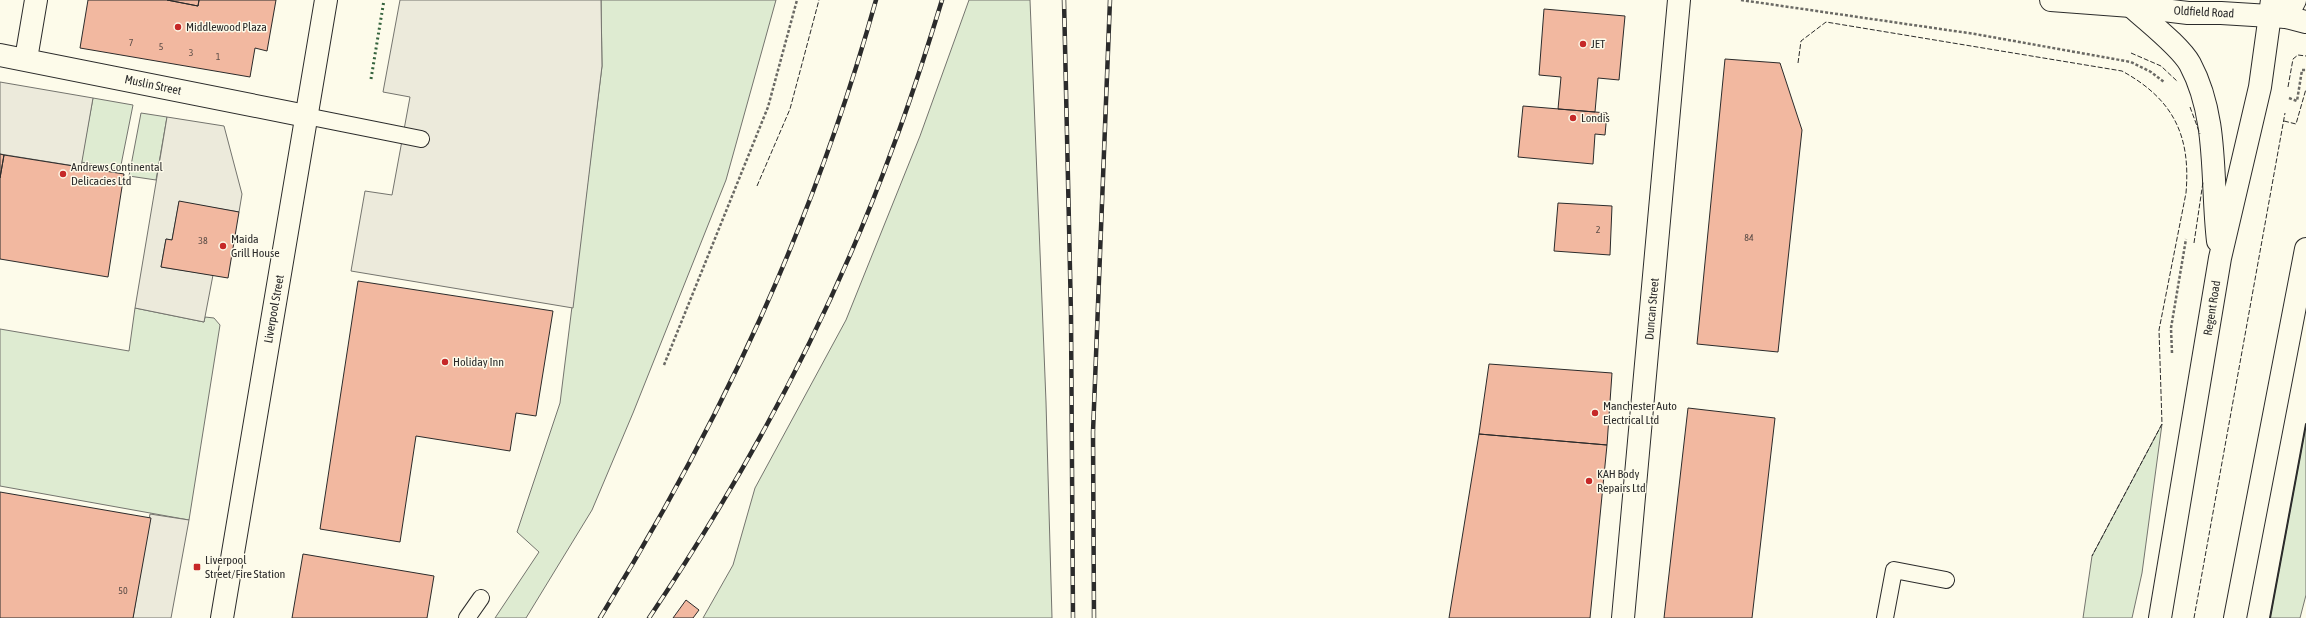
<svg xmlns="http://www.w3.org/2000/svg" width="2306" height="618" viewBox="0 0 2306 618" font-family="'Asap Condensed',sans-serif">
<rect width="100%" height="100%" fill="#fdfbea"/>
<path fill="#deebd1" stroke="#74746e" d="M601,0H776L726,180L633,413L592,510L526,618H495L539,552L517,532L560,403L602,66Z
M969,0H1030L1046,402L1052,618H703L733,565L755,488L846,320L920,136Z
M93,98L133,105L120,170L81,162Z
M141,113L167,117L156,180L129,176Z
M135,308L204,322L205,317L214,318L220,325L189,520L0,486V329L129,351Z
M2162,424L2142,573L2132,618H2083L2092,556Z
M2306,424V595L2300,618H2270Z"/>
<path fill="#eceadb" stroke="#74746e" d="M400,0H601L602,66L573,308L351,271L365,191L392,195L410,97L383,92Z
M0,82L93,98L81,167L0,154Z
M167,117L224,126L242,194L239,212L179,202L172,240L166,239L161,267L213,275L204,322L135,308Z
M150,514L189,520L171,618H133Z"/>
<path fill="#f2b8a0" stroke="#2b2b2b" d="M88,0H167L198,6L199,0H276L267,51L255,48L250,77L80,48Z
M167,0H199L198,6Z
M1544,9L1625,16L1619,80L1598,78L1595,112L1558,109L1561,77L1539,75Z
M1725,59L1780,63L1802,130L1778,352L1697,344Z
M1523,106L1607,113L1605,135L1595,134L1593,164L1518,157Z
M0,154L4,155L0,178Z
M4,155L124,174L108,277L0,259V178Z
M179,201L239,212L228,278L161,267L166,239L172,240Z
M1558,203L1612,206L1610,255L1554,251Z
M358,281L553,311L536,416L516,413L510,451L416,436L400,542L320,529Z
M1489,364L1612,373L1607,445L1479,434Z
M1688,408L1775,418L1752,618H1664Z
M1479,434L1607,445L1590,618H1449Z
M0,492L151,518L133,618H0Z
M303,554L434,576L427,618H292Z
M686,600L699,610L693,618H673Z"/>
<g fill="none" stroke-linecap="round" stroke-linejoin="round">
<g stroke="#2b2b2b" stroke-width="18">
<path id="service" d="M306,116L421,139
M467,618L481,598
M1885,618L1894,570L1946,580"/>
</g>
<g stroke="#2b2b2b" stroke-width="24">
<path id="minor" d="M0,55L306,116
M26,59L36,0
M1623,618L1679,0"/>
</g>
<g stroke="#2b2b2b" stroke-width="24">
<path id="tertiary" d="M222,618L326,0"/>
</g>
<g stroke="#2b2b2b" stroke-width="24">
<path id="primary" d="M2051,0L2131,6L2188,13H2221L2286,17L2306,22"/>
</g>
<g stroke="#2b2b2b" stroke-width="24">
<path id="trunk" d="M2131,6C2147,21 2180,46 2190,64C2219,118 2211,182 2218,241
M2286,17L2295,0
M2160,618L2220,258L2260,87L2272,0
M2235,618L2306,249"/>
</g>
<path stroke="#6a6964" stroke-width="2.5" stroke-dasharray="3 2" stroke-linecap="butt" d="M1741,0L1975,34L2131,62L2151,72L2164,82
M2289,98L2297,101L2302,70H2306
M2172,353L2171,328L2186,239
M664,365L768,107L797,0"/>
<use href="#service" stroke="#fdfbea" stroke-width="16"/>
<use href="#minor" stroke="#fdfbea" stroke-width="22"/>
<use href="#tertiary" stroke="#fdfbea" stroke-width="22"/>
<use href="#primary" stroke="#fdfbea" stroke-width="22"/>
<use href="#trunk" stroke="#fdfbea" stroke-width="22"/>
<g stroke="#2b2b2b" stroke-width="4.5">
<path id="rail" d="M1064,0L1071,315L1073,618
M600,618C721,422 814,222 876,0
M649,618C748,471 833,313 893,147C911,99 927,49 942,0
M1094,618L1093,432L1110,0"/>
</g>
<use href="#rail" stroke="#fdfbea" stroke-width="3" stroke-dasharray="9" stroke-linecap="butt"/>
<path stroke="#34623c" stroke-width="3" stroke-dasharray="2 3" stroke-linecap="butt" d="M371,79L384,0"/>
<path stroke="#2b2b2b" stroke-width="1" stroke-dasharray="5 2" stroke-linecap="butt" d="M2131,53L2161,66L2178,82
M1798,63L1801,41L1826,22L2122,71C2173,99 2191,135 2186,193L2159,330L2162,424L2092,556
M2288,87L2293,59L2298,55L2306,56
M2190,107L2200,134
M2284,121L2296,124L2306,89
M757,186L790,109L819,0
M2194,243L2203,182
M2194,618L2285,113"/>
<path stroke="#2b2b2b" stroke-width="2" d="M2270,618L2306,424"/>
</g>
<g fill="#c62828" stroke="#fdfbea" stroke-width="1.5">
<circle cx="178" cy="27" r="4"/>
<circle cx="1583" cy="44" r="4"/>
<circle cx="1573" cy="118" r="4"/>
<circle cx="63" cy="174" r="4"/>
<circle cx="223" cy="246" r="4"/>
<circle cx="445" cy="362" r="4"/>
<circle cx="1595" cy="413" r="4"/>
<circle cx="1589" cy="481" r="4"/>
<rect x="193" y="563" width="8" height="8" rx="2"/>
</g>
<g text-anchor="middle" stroke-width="3" stroke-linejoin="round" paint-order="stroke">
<g font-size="10" fill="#5d4e48">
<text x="131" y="46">7</text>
<text x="161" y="50">5</text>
<text x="191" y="56">3</text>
<text x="218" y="60">1</text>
<text x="1598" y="233">2</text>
<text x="1749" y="241">84</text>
<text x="203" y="244">38</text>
<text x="123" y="594">50</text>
</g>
<g font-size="12" fill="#2b2b2b" stroke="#fdfbea">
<text transform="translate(2204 12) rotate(3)" y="4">Oldfield Road</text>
<text transform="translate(153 85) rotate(12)" y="4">Muslin Street</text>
<text transform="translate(2212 308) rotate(-81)" y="4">Regent Road</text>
<text transform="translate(274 309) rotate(-80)" y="4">Liverpool Street</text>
<text transform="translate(1652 309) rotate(-85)" y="4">Duncan Street</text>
</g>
<g font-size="12" fill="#2b2b2b" stroke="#fdfbea" text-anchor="start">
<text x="186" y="31">Middlewood Plaza</text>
<text x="1591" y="48">JET</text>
<text x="1581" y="122">Londis</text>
<text x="71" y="171">Andrews Continental<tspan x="71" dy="14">Delicacies Ltd</tspan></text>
<text x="231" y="243">Maida<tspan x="231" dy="14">Grill House</tspan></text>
<text x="453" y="366">Holiday Inn</text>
<text x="1603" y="410">Manchester Auto<tspan x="1603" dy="14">Electrical Ltd</tspan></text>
<text x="1597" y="478">KAH Body<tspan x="1597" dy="14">Repairs Ltd</tspan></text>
<text x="205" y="564">Liverpool<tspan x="205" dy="14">Street/Fire Station</tspan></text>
</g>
</g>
</svg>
